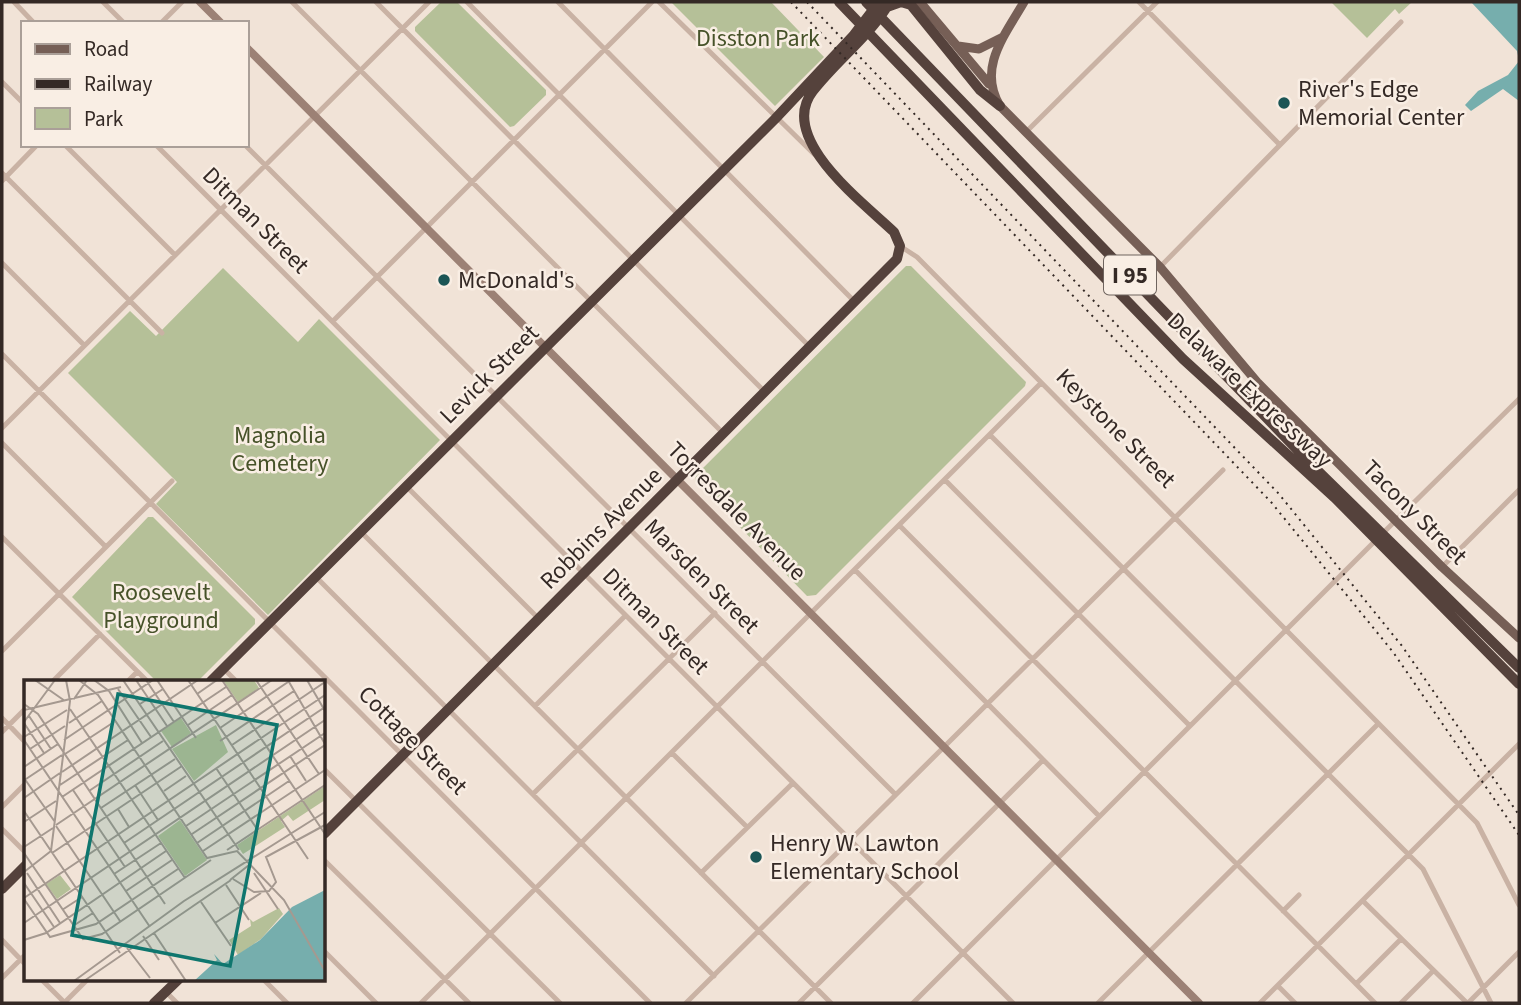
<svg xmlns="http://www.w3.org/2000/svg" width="1521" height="1005" viewBox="0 0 1521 1005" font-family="'Source Sans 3',sans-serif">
<rect width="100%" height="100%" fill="#f1e3d7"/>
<path fill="#b5c098" d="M441,2H457L546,90V95L514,126L510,127L415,31V27Z
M671,2H771L824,57L775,106Z
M1331,2H1412L1399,14L1395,9L1367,38Z
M906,266H911L1026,382L1025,386L816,595L807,596L695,481L696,475Z
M223,268L298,342L319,319L440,440L268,615L156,504L177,482L68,373L130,311L156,336Z
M148,517H153L255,619V624L198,681H156L72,597Z"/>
<path fill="#76aead" d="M1471,2H1519V60L1517,51Z
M1519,61V101L1503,89L1471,111L1465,105L1478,91L1508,75Z"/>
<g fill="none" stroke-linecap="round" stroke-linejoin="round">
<path stroke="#c9b2a4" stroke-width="5" d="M14,2L34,23
M103,2L124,23
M292,2L724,434
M376,2L764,391
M467,2L811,348
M558,2L854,301
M659,2L814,154
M1139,2L1280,145
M161,23L182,2
M2,82L23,103
M1025,133L1157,2
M65,145L175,255
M156,145L1013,1003
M245,145L895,794
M2,173L162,333
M2,181L37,145
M900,246L917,257L1477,823L1519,905
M2,263L84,345
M1160,267L1401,22
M333,321L652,2
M2,354L650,1003
M2,428L429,2
M990,435L1423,869L1491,1003
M2,443L106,547
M945,480L1190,726
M406,486L539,619
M900,526L1375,1003
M361,532L831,1003
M1383,533L1519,399
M2,537L147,681
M1442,567L1519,490
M855,570L1099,816
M316,577L714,976
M2,651L172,481
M224,669L236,681
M53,681L100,634
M128,681L137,672
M535,706L625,616
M2,718L26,743
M2,732L26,708
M672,753L747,827
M324,769L560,1003
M533,794L715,613
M2,807L26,783
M2,829L26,853
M324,860L469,1003
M701,873L793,783
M1363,901L1467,1003
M1283,911L1299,895
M2,940L26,965
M324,951L376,1003
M2,978L26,954
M41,979L65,1003
M263,979L287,1003
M1356,984L1401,939
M1278,986L1295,1003
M166,992L177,1003
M64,1003L88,979
M421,1003L1041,383
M686,1003L1223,470
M799,1003L1042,761
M913,1003L1376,540
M1098,1003L1378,724
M1260,1003L1519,744
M1401,1003L1433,971
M1468,1003L1519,952"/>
<path stroke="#9c8175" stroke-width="8" d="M200,2L221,23
M247,48L1199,1003"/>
<path stroke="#765f56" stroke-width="9" d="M920,2L989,84
M1024,2C1005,35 977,68 1000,106L1160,267L1257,382L1442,567L1519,638
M958,46L979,49L1003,37"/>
<path stroke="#55423c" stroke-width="10" d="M839,2L1183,359L1335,498L1519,684
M866,2L1311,464L1519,668
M887,7L901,2L911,5L980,90L1000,106
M211,681L775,119L853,36L879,2
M324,834L897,259L900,246L894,232C864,203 776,138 813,91C837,60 870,36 890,2
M2,889L26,865
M154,1003L179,979"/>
<path stroke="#342925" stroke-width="2" stroke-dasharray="2 5" stroke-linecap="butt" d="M791,2L1271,502L1393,652L1519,835
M807,2L1279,494L1402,646L1519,815"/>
</g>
<g fill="#1b5555" stroke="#f9eee4" stroke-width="2.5">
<circle cx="1284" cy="103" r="7"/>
<circle cx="444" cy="280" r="7"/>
<circle cx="756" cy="857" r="7"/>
</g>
<g text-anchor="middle" stroke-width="5" stroke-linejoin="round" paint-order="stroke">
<rect fill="#f9eee4" stroke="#6f645e" stroke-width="2" x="1104" y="255.5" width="52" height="39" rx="5"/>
<g font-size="23" font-weight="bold" fill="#342925">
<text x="1130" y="283">I 95</text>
</g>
<g font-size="24" fill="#465229" stroke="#f9eee4">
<text x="758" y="46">Disston Park</text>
<text x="280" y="443">Magnolia<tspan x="280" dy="28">Cemetery</tspan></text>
<text x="161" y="600">Roosevelt<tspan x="161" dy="28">Playground</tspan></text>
</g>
<g font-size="24" fill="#342925" stroke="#f9eee4" text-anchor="start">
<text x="1298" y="97">River's Edge<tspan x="1298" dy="28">Memorial Center</tspan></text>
<text x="458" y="288">McDonald's</text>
<text x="770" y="851">Henry W. Lawton<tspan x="770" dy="28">Elementary School</tspan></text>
</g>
<g font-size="24" fill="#342925" stroke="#f9eee4">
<text transform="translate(256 220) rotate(45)" y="8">Ditman Street</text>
<text transform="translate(489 374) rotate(-45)" y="8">Levick Street</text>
<text transform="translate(1250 390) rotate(43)" y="8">Delaware Expressway</text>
<text transform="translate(1116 428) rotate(45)" y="8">Keystone Street</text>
<text transform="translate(737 511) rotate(45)" y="8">Torresdale Avenue</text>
<text transform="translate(1415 512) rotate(45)" y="8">Tacony Street</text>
<text transform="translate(601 528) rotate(-45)" y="8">Robbins Avenue</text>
<text transform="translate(702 576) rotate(45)" y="8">Marsden Street</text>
<text transform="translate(656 621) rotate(45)" y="8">Ditman Street</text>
<text transform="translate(413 740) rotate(45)" y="8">Cottage Street</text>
</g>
</g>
<g transform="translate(24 680)">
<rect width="301" height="301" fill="#f1e3d7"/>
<path d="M199,0H230L235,8L214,22ZM157,38L167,53L148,67L137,51ZM192,45L204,72L170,101L148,69ZM301,106V120L269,141L264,135L257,141L261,147L219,174L213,165ZM156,140L183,180L161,196L134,156ZM36,195L47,209L33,219L22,204ZM255,228L259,234L237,259L214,275L205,260L227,246L226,239L229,242Z" fill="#b5c098"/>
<path d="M301,210V301H170L193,280L190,274L199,284L236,260L268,227Z" fill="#76aead"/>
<path fill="none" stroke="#a59990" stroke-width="2" d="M11,0L41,21M55,0L74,15L183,178L213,171L260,220L301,291M70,0L85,11L118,63M99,0L215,170M112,0L143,46M122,0L150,42M133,0L172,58M164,0L284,179M198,0L301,154M232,0L295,94M283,0L301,31M265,2L301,64M94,9L127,57M173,14L193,0M50,19L63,0M0,24L14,34L141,224M116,24L139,9M46,29L161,198M0,30L97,7M5,36L27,69M0,42L31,0M0,43L20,73M45,43L78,21M164,45L208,15M196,48L267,0M0,57L43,30M0,60L126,247M40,60L129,0M196,61L270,11M208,65L301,2M6,69L41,46M41,74L90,42M266,76L282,101M0,87L34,64M192,88L233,149M38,92L174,0M0,98L31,142M2,99L38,75M36,105L104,60M111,105L134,140M49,110L101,187M65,111L139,61M140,111L162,96M38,117L202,7M0,118L36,93M77,128L151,79M94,129L105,147M0,131L96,273M0,142L32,121M32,145L248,0M32,146L96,241M162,146L301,53M168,154L301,65M100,163L301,27M173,163L265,101M0,167L29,148M203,170L301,105M179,171L301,90M0,173L59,259L78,254L187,180M28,173L158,86M0,192L27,171L46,21L42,0M3,193L36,243M230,193L254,229M90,194L137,163M209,199L230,212L245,211L252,202L242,177L301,145M206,200L225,185M0,203L30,247M202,205L225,240M102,211L148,180M0,218L301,15M0,219L26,257L72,244L154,189M177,222L207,266M38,230L58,217M0,243L301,40M191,243L237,213M49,246L69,233M130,253L162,301M119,256L135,280M0,260L22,253L142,171M103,268L126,298M50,301L160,221L301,132M60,301L207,200"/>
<path fill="#0f766e" fill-opacity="0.15" stroke="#0f766e" stroke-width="3.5" d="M94,14L253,45L206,286L48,255Z"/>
<rect width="301" height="301" fill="none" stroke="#342925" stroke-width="3.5"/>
</g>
<rect width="1521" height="1005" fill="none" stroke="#342925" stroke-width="7"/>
<rect x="21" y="21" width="228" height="126" fill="#f9eee4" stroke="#aa9f98" stroke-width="2"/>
<rect x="35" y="44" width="35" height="10" fill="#765f56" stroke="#aa9f98" stroke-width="2"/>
<text x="84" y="56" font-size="21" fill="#342925">Road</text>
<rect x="35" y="79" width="35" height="10" fill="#342925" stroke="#aa9f98" stroke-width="2"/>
<text x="84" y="91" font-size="21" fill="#342925">Railway</text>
<rect x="35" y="108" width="35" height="21" fill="#b5c098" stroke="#aa9f98" stroke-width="2"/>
<text x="84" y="126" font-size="21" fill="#342925">Park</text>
</svg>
